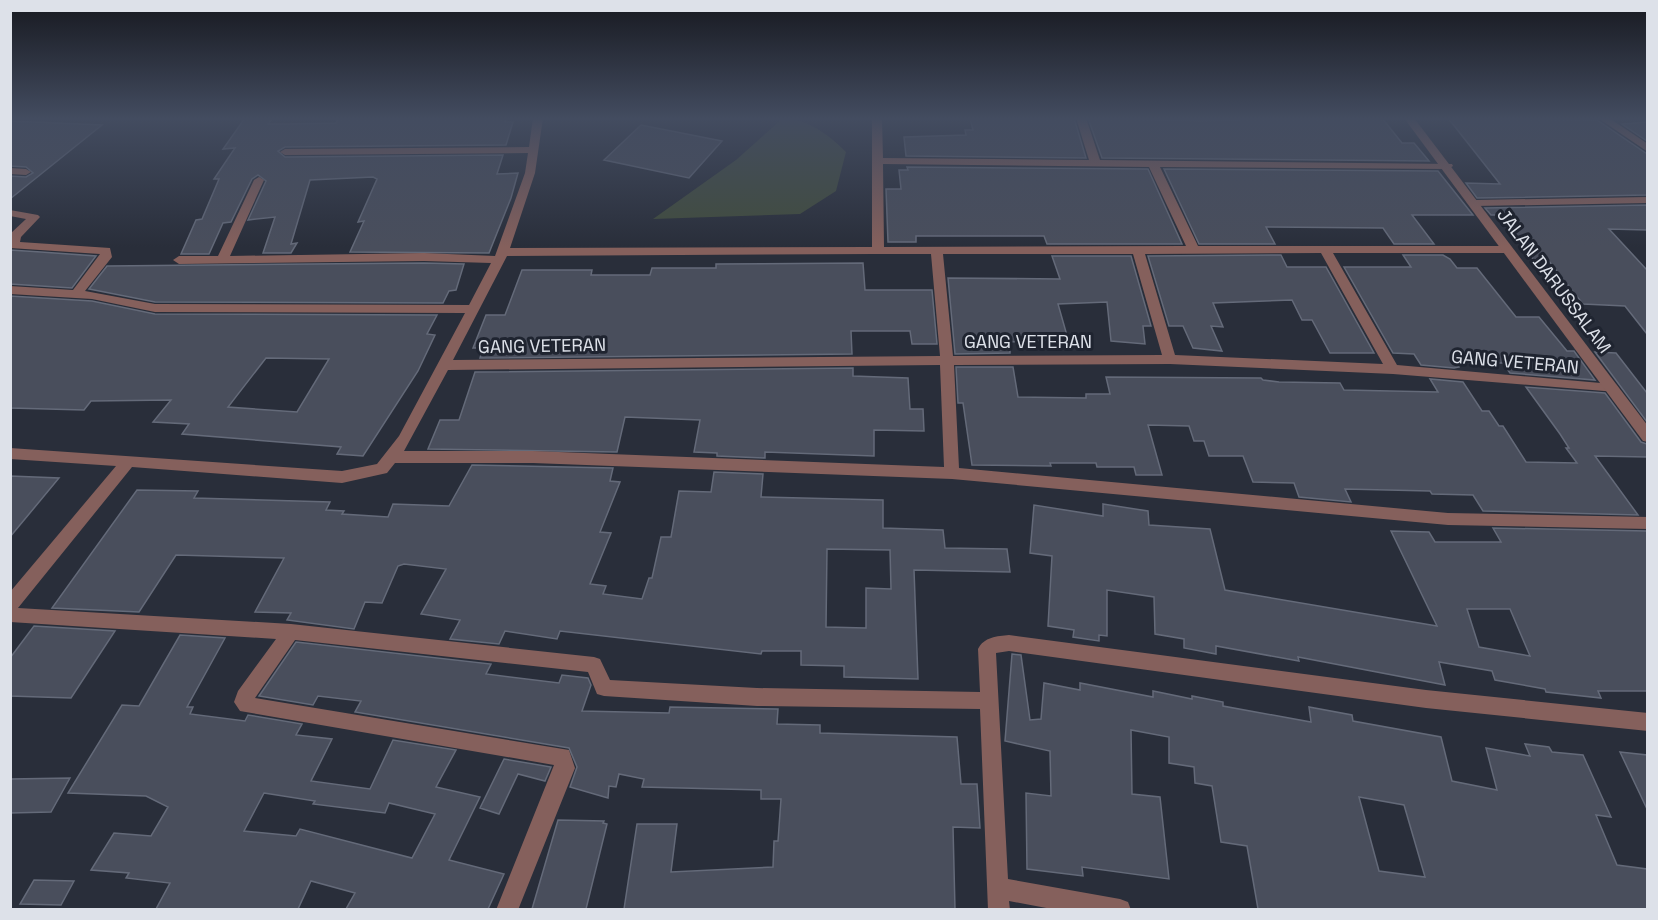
<svg xmlns="http://www.w3.org/2000/svg" width="1658" height="920" viewBox="0 0 1658 920" font-family="'Space Grotesk',sans-serif">
<rect width="100%" height="100%" fill="#292e3a"/>
<path fill="#414c3c" d="M783,118C806,118 831,136 846,152L836,191L800,214L653,219L736,160Z"/>
<path fill="#494e5c" stroke="#646a79" stroke-width="1.5" fill-rule="evenodd" d="M245,118H273L268,124H288L336,123L339,118H507L505,122H513L506,145L285,147L278,151L285,157L503,155L497,174L518,173L511,198L489,253L350,252L364,221L358,222L377,179L373,177L310,180L291,244L297,243L291,253H263L275,217L248,220L266,181L258,175L252,179L231,222L223,223L209,254H181L196,220L202,219L219,179H214L235,148L223,149Z
M970,118H1074L1086,158L906,156L904,137L966,135L965,130H973Z
M1088,118L1200,121L1240,120L1238,118H1382L1402,143H1414L1429,161L1102,158Z
M1448,118L1597,120L1647,154V195L1477,198L1466,183L1500,184Z
M10,121L102,125L10,199V176L26,177L33,173L26,167L10,166Z
M1647,122V141L1622,124Z
M641,125L722,141L689,178L604,160Z
M907,167L1148,169L1182,244H1047L1044,236H916V242H888L886,189H901L899,170H908Z
M1164,169L1438,171L1473,215H1412L1434,244H1394L1383,228L1266,227L1275,244H1199Z
M1647,205V230L1609,229L1647,270V334L1625,306L1583,304L1548,260L1533,259L1501,215H1491L1485,208Z
M10,250L41,252L96,256L72,288L10,284Z
M1281,255L1287,267H1326L1374,353H1330L1312,320H1302L1292,300L1213,303L1223,327L1211,326L1222,351L1193,348L1183,326H1169L1148,256Z
M1403,255H1443L1450,259L1457,268H1477L1516,317H1539L1567,351H1574L1595,380L1510,373L1503,363H1457L1459,367L1454,368L1421,365L1414,354L1393,353L1344,267H1411Z
M1052,256H1131L1151,326H1143L1145,344L1111,341L1107,302L1058,304L1068,339L1010,342V353L955,354L948,278L1060,279Z
M424,263L464,264L456,290L449,291L443,303L155,302L89,289L107,266Z
M863,263L865,290H932L937,344H912L910,331H851L852,354L480,358L483,348H473L486,315H505L522,270H592L591,275H650L652,268H716V264Z
M10,296L92,301L155,314L437,315L427,334L435,335L418,371L363,456L337,454L341,447L182,434L189,424L153,422L171,400L91,401L84,410L10,408ZM266,358L329,359L297,412L228,407Z
M1595,352L1616,353L1647,393V422Z
M956,367H1013L1018,397L1086,398V394H1110L1106,377L1261,378L1263,380L1279,382L1340,383L1344,390L1438,392L1430,379L1463,382L1482,411H1489L1499,426H1503L1526,462L1577,463L1566,448H1569L1560,434L1526,387L1605,393L1641,442L1647,444V457L1595,456L1638,515L1483,511L1473,495L1432,494L1430,491L1345,489L1351,502L1299,497L1294,483L1253,482L1243,456H1209L1204,441H1194L1189,426L1148,425L1162,475H1136L1134,467H1097L1096,463H1050L1051,466L972,465L963,403H958Z
M853,368V376L908,378L910,409H923L924,431L874,430V456L765,452V458L717,456V453L694,452L700,420L625,417L617,452L428,449L440,420H459L475,372Z
M472,465L613,468L610,481L620,482L600,532L611,533L590,584L606,586L603,594L642,599L649,578H652L661,537H671L679,491L711,492L714,472L763,474L761,497L883,500V528L943,530L945,548L1007,549L1010,572L914,570L918,679L844,677V666L801,665V651H762L761,654L560,631L557,639L505,631L499,644L450,639L460,620L421,614L446,569L404,564L398,566L382,603L365,602L354,629L287,620L291,613L255,612L284,558L176,555L139,612L52,608L137,490L198,491L194,498L330,502L326,510L344,511L342,514L388,517L393,504L449,506ZM827,549L890,550L891,589L866,588V628L826,627Z
M10,476L59,478L10,537Z
M1103,504L1148,511L1149,525L1210,529L1225,590L1437,626L1391,531L1429,532L1435,542H1501L1493,528L1647,531V691H1598L1601,698L1546,692L1545,689L1495,680L1492,671L1439,662L1445,685L1298,657L1299,661L1216,646V654L1184,648V639L1155,634L1154,597L1107,590V636L1099,635V641L1073,637L1074,630L1048,626L1052,556L1030,553L1034,505L1103,516ZM1467,609H1510L1530,656L1479,647Z
M34,626L115,631L71,698L10,696V658Z
M180,635L225,638L187,707H193L190,714L245,721L248,715L302,724L296,735L332,739L311,781L370,789L393,740L456,750L436,787L480,797L449,860L504,874L488,909H346L355,893L311,881L298,909H156L170,883L126,878L129,873L91,870L114,833L151,836L168,807L146,796L68,793L122,705L139,706ZM264,793L315,801L313,804L385,813L389,803L435,814L412,858L300,829L296,836L244,831Z
M296,642L491,664L486,674L559,683L562,675L588,678L591,685L582,711L669,713L670,707L778,709L777,724L820,725V733L957,737L961,784H977L980,828L953,827L955,909H624L637,824H677L671,872L773,867L774,841H778L781,799H761V790L642,787L644,779L619,774L616,787L609,786L608,798L570,787L577,767L569,748L355,712L361,701L318,696L313,705L259,696Z
M1012,654L1021,655L1030,720L1041,719L1044,683L1080,690V683L1153,697V691L1192,699V696L1223,702V706L1311,722L1309,707L1352,715L1353,721L1441,737L1452,781L1497,790L1486,748L1530,756L1525,744L1549,747L1552,752L1583,755L1611,817L1596,815L1617,865L1647,869V909H1258L1247,846L1221,842L1212,786L1195,783L1194,767L1169,763V737L1131,730L1132,794L1160,797L1169,879L1082,867L1083,876L1027,869L1026,793L1051,796L1050,751L1005,741ZM1359,797L1404,805L1425,877L1379,871Z
M1620,752L1647,755V809Z
M504,759L551,767L545,781L518,774L499,814L480,808Z
M70,778L51,812L10,813V779Z
M558,820L604,821L603,823L607,824L586,909H532Z
M34,880L74,881L61,905L20,904Z"/>
<g fill="none" stroke-linecap="round" stroke-linejoin="round">
<path fill="#85605c" fill-rule="evenodd" d="M533,118H543L535,173L510,248L872,247V118H882L883,158L1089,160L1076,118H1086L1100,160L1452,164L1453,166L1448,169L1160,167L1198,246H1511V252L1507,253H1333L1397,365L1612,384L1617,386L1619,389L1617,392L1393,374L1170,364L954,365L959,468L1448,513L1648,517V529L1448,525L952,479L533,463H395L387,473L342,483L132,467L18,608L291,624L594,657L600,659L610,680L757,688L980,692L978,649C984,637 997,636 1009,635L1426,690L1648,713V731L1426,708L1009,651L996,653L1008,879L1120,899L1128,902L1131,910H1057L1009,901L1010,910H988L980,709L757,706L604,696L597,694L588,672L295,640L255,698L569,750L575,768L518,910H496L554,765L240,711L234,702L238,691L276,639L10,622V592L116,466L10,459V448L342,471L377,464L399,436L465,313L155,312L92,299L10,294V286L73,290L100,254L10,248V234L26,219L10,216V210L38,215L40,217L21,237L20,242L110,248L112,257L85,291L155,304L469,305L491,263L424,261L179,264L173,260L179,256H218L254,180L259,177L264,180L230,256L424,253L495,256L525,173L528,153L285,155L280,152L285,149L529,147ZM883,164L1149,167L1186,246L884,247ZM1321,253L1383,364L1175,355L1145,254ZM874,254H931L940,356L453,360L507,256ZM943,254H1133L1162,355L953,356ZM940,365L944,467L533,451H404L448,370Z
M1598,118H1609L1648,144V152Z
M10,168L26,169L31,172L26,175L10,174Z
M1648,197V203L1475,206L1469,203L1475,200Z"/>
<path fill="#85605c" fill-rule="evenodd" d="M1404,118H1414L1648,426V442L1643,441Z"/>
</g>
<linearGradient id="sky" x2="0" y2="1"><stop stop-color="#171920"/><stop offset="0.48" stop-color="#434c60"/><stop offset="1" stop-color="#434c60" stop-opacity="0"/></linearGradient>
<rect width="1658" height="247" fill="url(#sky)"/>
<g text-anchor="middle" stroke-width="6" stroke-linejoin="round" paint-order="stroke">
<g font-size="18" fill="#dde1e9" stroke="#1f2430">
<text transform="translate(1554 281) rotate(53)" y="6">JALAN DARUSSALAM</text>
<text x="1028" y="348">GANG VETERAN</text>
<text transform="translate(542 346) rotate(-1)" y="6">GANG VETERAN</text>
<text transform="translate(1515 362) rotate(5)" y="6">GANG VETERAN</text>
</g>
</g>
<rect width="1658" height="920" fill="none" stroke="#dde1e9" stroke-width="24"/>
</svg>
